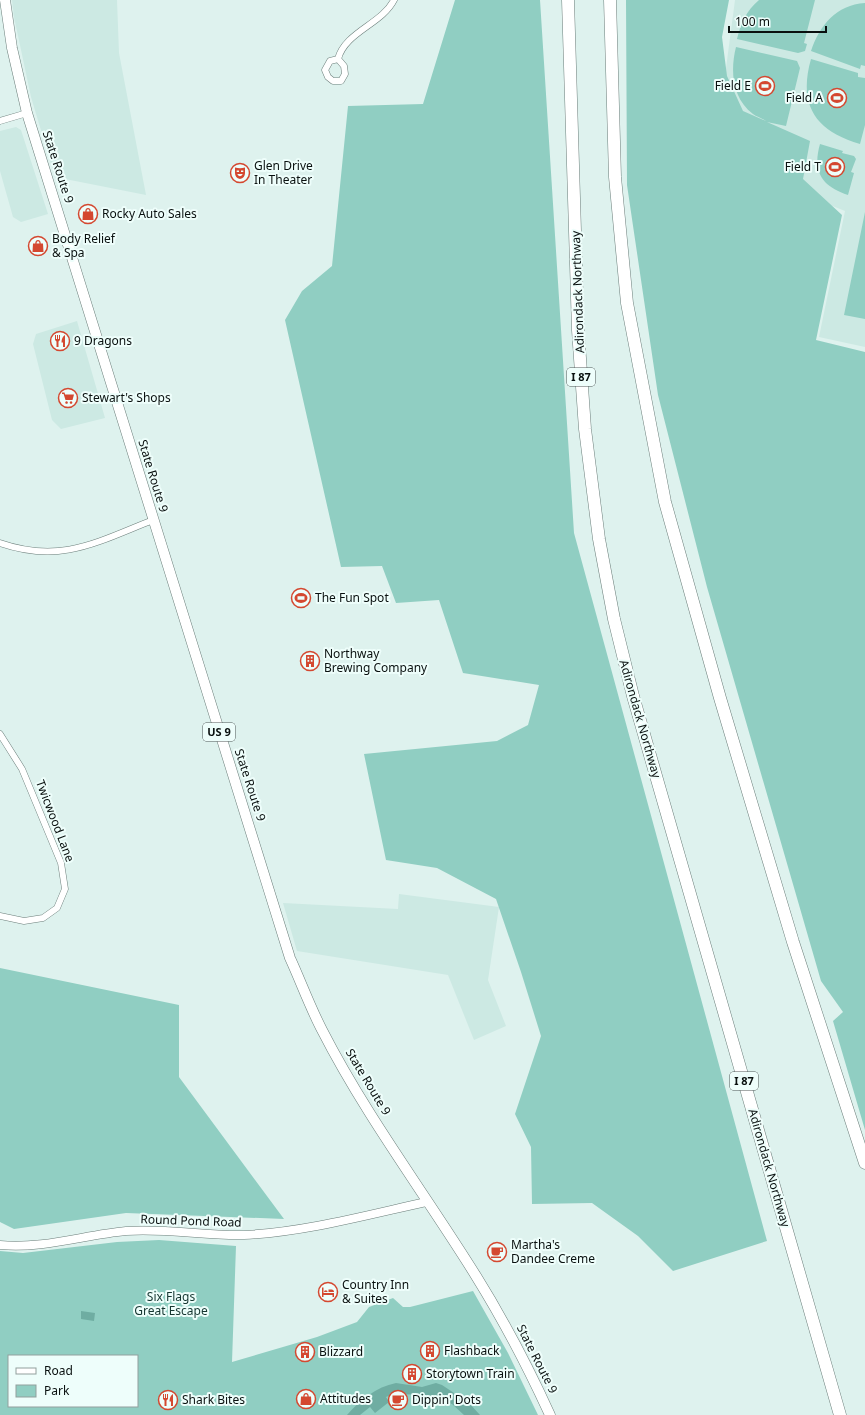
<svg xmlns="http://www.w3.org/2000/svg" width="865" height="1415" viewBox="0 0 865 1415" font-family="'Noto Sans',sans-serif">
<rect width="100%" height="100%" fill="#def2ee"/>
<path fill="#cce9e3" d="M12,0H117L119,53L146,195L55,177L31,97L14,17Z
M735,0H865V347L819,337L845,211L793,190L721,106Z
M16,127L21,130L48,214L21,222L13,217L0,171V131Z
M77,321L105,418L61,429L52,420L33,344L36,334Z
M399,894L499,907L488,980L506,1026L474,1040L448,975L297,951L283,903L398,909Z"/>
<path fill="#90cec2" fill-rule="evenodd" d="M455,0H540L574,533L767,1241L673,1271L638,1236L592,1203L532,1204L531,1147L515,1114L541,1036L521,972L496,899L437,868L386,860L364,754L497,741L528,725L539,685L463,673L439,600L396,603L382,566L341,567L285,320L302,291L332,266L348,106L423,104Z
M626,0H729L722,37L727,76L743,111L766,121C764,119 757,117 753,114C732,98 730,71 736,47L797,61L800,68L786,126L767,122L810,141L803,179L842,215L816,340L865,352V1130L833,1021L843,1012L821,981L707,587L658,395L627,185Z
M759,0H815L804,43L807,44L805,51L798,53L737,39C741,23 746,11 759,0Z
M865,3V66L861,65L860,69L811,51C820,25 836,5 865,3Z
M811,59L858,73V77L865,78V125L860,144C815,131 798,105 811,59Z
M820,144L843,151L842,153L854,156L856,159L851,172L854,173L848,195C822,186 812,172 820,144Z
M865,212V319L844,315Z
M0,968L179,1005V1077L284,1219L126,1213L14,1229L0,1222Z
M159,1240L236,1246L232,1362L317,1337L357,1322L369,1307L393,1298L403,1307H410L473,1291L508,1353L538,1415H0V1251L23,1253L117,1242ZM9,1356H137V1406H9Z"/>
<path fill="#6fada2" d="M81,1311L95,1313L94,1321L81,1319Z
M396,1383L422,1387L436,1383L442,1385L469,1403L480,1415H464L452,1404L443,1402L428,1395L393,1394L386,1397L389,1402L375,1413L370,1407L360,1415H347C360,1400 376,1387 396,1383Z"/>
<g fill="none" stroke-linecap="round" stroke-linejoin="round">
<g stroke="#6b7e7a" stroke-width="7">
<path id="minor" d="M338,59C345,32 382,24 394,0
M338,59L344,66L345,74L341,81H333L328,77L325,70L330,61Z
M0,121L27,113
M0,543C61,564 97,542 153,520
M0,734L22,769L61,863L65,889L57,908L43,918L24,921L0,916"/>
</g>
<g stroke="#6b7e7a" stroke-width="9">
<path id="tertiary" d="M0,1245C43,1249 84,1235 126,1231C166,1228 205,1236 244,1235C305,1232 367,1215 426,1202"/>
</g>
<g stroke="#6b7e7a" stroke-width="11">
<path id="primary" d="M5,0L12,48L27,113L290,958C301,982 310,1007 322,1030C366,1116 425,1194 476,1276C504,1321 528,1367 550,1415"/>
</g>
<g stroke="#6b7e7a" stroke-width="13">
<path id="motorway" d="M568,0L578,330L585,429L599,539L614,619L633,696L840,1415
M610,0L615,177L627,303L665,502L720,698L793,942L865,1163"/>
</g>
<use href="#minor" stroke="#fff" stroke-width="6"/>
<use href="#tertiary" stroke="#fff" stroke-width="8"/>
<use href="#primary" stroke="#fff" stroke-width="10"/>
<use href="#motorway" stroke="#fff" stroke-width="12"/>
</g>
<defs>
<g id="stadium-ring" transform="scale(1)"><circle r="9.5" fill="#eefefb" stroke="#d44830" stroke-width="1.5"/><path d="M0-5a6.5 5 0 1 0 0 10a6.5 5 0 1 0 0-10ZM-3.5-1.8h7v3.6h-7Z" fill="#d44830"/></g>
<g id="theatre-ring" transform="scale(1)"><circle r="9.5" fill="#eefefb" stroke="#d44830" stroke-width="1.5"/><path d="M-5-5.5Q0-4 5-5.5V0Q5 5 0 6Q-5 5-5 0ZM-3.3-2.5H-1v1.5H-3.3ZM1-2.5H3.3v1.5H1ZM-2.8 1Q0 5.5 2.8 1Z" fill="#d44830"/></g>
<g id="shop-ring" transform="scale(1)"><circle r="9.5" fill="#eefefb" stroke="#d44830" stroke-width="1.5"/><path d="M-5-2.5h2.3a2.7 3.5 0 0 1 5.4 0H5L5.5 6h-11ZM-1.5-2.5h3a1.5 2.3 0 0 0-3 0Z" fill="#d44830"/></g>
<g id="restaurant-ring" transform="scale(1)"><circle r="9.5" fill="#eefefb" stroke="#d44830" stroke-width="1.5"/><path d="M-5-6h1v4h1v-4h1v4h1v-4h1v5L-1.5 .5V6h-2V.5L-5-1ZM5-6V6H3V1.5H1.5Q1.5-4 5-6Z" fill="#d44830"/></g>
<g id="supermarket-ring" transform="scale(1)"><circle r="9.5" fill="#eefefb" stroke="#d44830" stroke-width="1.5"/><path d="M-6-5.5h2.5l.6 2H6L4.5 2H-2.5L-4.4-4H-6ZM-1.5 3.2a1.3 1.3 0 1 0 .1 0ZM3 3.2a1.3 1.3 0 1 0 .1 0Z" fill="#d44830"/></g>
<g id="building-ring" transform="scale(1)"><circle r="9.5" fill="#eefefb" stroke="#d44830" stroke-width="1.5"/><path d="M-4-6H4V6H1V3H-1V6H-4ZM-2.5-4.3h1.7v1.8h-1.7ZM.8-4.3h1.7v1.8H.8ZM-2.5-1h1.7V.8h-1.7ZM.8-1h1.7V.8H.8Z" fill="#d44830"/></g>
<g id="cafe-ring" transform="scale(1)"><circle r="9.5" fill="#eefefb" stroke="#d44830" stroke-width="1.5"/><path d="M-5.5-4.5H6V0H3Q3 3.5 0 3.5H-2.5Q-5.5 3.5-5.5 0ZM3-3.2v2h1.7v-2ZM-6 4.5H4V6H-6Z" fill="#d44830"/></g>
<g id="hotel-ring" transform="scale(1)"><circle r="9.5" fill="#eefefb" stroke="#d44830" stroke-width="1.5"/><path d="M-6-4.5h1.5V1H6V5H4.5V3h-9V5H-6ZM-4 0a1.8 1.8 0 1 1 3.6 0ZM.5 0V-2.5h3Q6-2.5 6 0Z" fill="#d44830"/></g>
</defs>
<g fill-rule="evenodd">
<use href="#stadium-ring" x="765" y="86"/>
<use href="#stadium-ring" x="837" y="98"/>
<use href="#stadium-ring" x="835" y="167"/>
<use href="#theatre-ring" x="240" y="173"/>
<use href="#shop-ring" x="88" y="214"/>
<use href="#shop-ring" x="38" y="246"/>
<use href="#restaurant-ring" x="60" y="341"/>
<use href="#supermarket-ring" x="68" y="398"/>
<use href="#stadium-ring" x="301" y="598"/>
<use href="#building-ring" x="310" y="661"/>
<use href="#cafe-ring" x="497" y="1252"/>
<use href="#hotel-ring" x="328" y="1292"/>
<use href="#building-ring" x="430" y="1351"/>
<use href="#building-ring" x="305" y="1352"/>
<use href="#building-ring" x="412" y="1374"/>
<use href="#shop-ring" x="306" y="1399"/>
<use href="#restaurant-ring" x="168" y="1400"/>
<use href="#cafe-ring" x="398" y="1400"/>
</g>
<g text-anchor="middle" stroke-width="4" stroke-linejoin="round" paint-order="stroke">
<g fill="#eefefb" stroke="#4e5756" stroke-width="1">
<rect x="567" y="368" width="28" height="18" rx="3"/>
<rect x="203" y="723" width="32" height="18" rx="3"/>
<rect x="730" y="1072" width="28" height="18" rx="3"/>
</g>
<g font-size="11" font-weight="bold" fill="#09100f">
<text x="581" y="381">I 87</text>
<text x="219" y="736">US 9</text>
<text x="744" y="1085">I 87</text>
</g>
<g font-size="12" fill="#09100f" stroke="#eefefb" text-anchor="start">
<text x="751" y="90" text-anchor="end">Field E</text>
<text x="823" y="102" text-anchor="end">Field A</text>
<text x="254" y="170">Glen Drive<tspan x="254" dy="14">In Theater</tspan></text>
<text x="821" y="171" text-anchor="end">Field T</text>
<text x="102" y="218">Rocky Auto Sales</text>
<text x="52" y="243">Body Relief<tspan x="52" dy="14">&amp; Spa</tspan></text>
<text x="74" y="345">9 Dragons</text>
<text x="82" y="402">Stewart's Shops</text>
<text x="315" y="602">The Fun Spot</text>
<text x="324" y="658">Northway<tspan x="324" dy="14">Brewing Company</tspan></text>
<text x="511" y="1249">Martha's<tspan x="511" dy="14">Dandee Creme</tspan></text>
<text x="342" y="1289">Country Inn<tspan x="342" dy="14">&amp; Suites</tspan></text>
<text x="444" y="1355">Flashback</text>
<text x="319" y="1356">Blizzard</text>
<text x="426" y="1378">Storytown Train</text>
<text x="320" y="1403">Attitudes</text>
<text x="182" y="1404">Shark Bites</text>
<text x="412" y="1404">Dippin' Dots</text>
</g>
<g font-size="12" fill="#09100f" stroke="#eefefb">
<text transform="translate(58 167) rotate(72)" y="4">State Route 9</text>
<text transform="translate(578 292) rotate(-92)" y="4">Adirondack Northway</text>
<text transform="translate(153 476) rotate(73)" y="4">State Route 9</text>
<text transform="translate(640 719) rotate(74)" y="4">Adirondack Northway</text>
<text transform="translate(250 785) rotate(72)" y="4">State Route 9</text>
<text transform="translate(55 821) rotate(69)" y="4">Twicwood Lane</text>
<text transform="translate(368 1082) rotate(59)" y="4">State Route 9</text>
<text transform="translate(769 1168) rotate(74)" y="4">Adirondack Northway</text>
<text transform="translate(191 1221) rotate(2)" y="4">Round Pond Road</text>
<text transform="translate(537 1359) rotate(63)" y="4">State Route 9</text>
</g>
<g font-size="12" fill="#163631" stroke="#eefefb">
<text x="171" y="1301">Six Flags<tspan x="171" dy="14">Great Escape</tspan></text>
</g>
</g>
<rect x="8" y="1355" width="130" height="52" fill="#eefefb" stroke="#929f9d"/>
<rect x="16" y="1368" width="20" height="6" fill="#ffffff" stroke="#929f9d"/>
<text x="44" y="1375" font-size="12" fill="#09100f">Road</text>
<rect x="16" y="1385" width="20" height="12" fill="#90cec2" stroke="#929f9d"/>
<text x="44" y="1395" font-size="12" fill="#09100f">Park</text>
<path d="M729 26v6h97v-6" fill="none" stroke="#09100f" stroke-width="2"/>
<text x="735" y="26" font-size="12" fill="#09100f" stroke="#eefefb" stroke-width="3" paint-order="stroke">100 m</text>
</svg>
